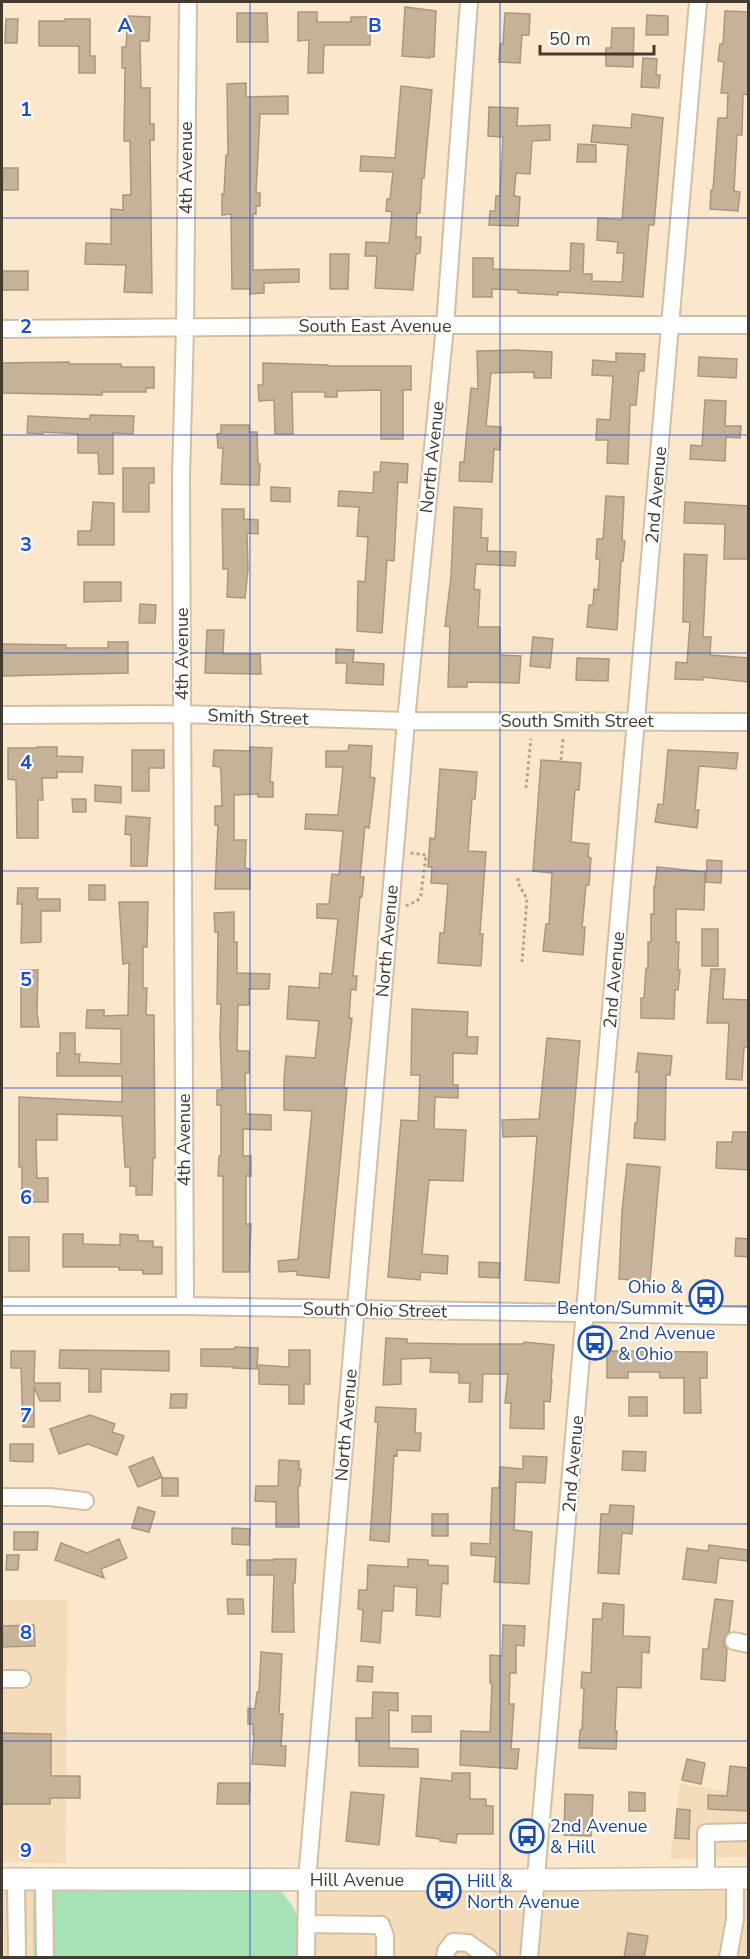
<svg xmlns="http://www.w3.org/2000/svg" width="750" height="1959" viewBox="0 0 750 1959" font-family="'Nunito Sans',sans-serif">
<rect width="100%" height="100%" fill="#fbe7cc"/>
<path fill="#f4dbb9" d="M2,1600H67L66,1863L2,1862Z
M680,1784L748,1795V1857L670,1859Z
M748,1886V1957L536,1958L543,1889Z
M2,1887L33,1888V1957L2,1958Z
M527,1889L521,1957L299,1958L301,1890Z"/>
<path fill="#a7e3b6" d="M33,1888L280,1890C303,1916 300,1924 299,1957H33Z"/>
<path fill="#c6b299" stroke="#aa977d" stroke-width="1.5" d="M405,7L436,11L434,57L430,56V58L402,56Z
M725,11L748,12V95L743,94L742,135H737L734,191L740,192L738,211L710,209L711,190H713L718,118H727L728,93H721L724,62L718,61L720,44H723Z
M298,12H317V22H351V17H370V45H324L323,73H308L309,40L298,41Z
M237,13H267L268,42H237Z
M505,13L530,14L529,35H522L520,63L499,62L500,44H503Z
M647,15L668,16V35H646Z
M128,16L150,17L149,41H140L141,88H150V124H154V140H150L152,293L124,292L126,265L85,264L86,243L111,244V209L123,210V195H131L130,141H124L125,68H122V47H126Z
M6,19H18L17,43H5Z
M65,19H90V56H95V73H79V46H39V21H65Z
M612,28H634L633,67L606,66V48H611Z
M643,58L657,59L656,75H660L659,88L641,87Z
M246,83V97L288,96V114H260L256,193H260V206H256V214H253V270L299,269V282L264,283V293L250,294V289H232L231,214L222,215V194H224L226,155H228L227,84Z
M401,86L432,90L424,178H422L420,213H417L416,237H421L420,253L416,254L413,290L375,288L377,256H365L366,242L389,243L392,212L386,211L387,199H390L393,172L360,171L361,156L395,158Z
M489,107L518,108L517,126L550,125V140L532,141L530,174L516,173L514,196L520,197L518,226L489,225L490,211H495L496,196H500L503,137L488,136Z
M632,114L663,118L654,225H649L643,297L558,292V295L518,293V290L492,289V297H473V258H493V269L570,271L571,243L584,244L583,274H592V281L622,282L624,253H617L618,242L597,240L598,218L622,220L628,145L591,142L593,125L631,128Z
M578,144L596,145V162H577Z
M2,168H18V190H2Z
M330,254H349L348,289H330Z
M2,271H28V290H2Z
M515,350L552,352L551,378H534V372L491,373L486,426L501,427L500,450L494,449L492,482L459,481L460,462H464L471,388L478,389L477,351Z
M616,353L645,354L644,371H639L636,405H630L628,464L607,463L608,440H596L597,419L610,420L613,376L592,375L593,360L616,362Z
M699,357L737,359L736,378L698,376Z
M69,362V364H121V367H154V388H146V392H102V395L2,393V363Z
M263,363L328,365V366H411V390H403V439H381V390L337,391V397H325V392H292L293,434H275L274,400L259,401L258,385H263Z
M705,400L726,401L725,426H741L740,438L726,437L725,461L690,459L691,445L702,446Z
M90,415L134,416L133,434L113,433V474H99L98,453H78V434L43,432V434L27,433L28,416L90,419Z
M221,425H249V432H257L258,464H260L259,485L221,484L223,448H218L217,434L221,433Z
M381,462L408,464L407,483L398,482L394,561L387,560L382,633L357,631L358,581L365,582L368,537L357,536L359,507L338,506L339,491L373,493L374,472H380Z
M123,468H154V483H149V512H123Z
M271,487L290,488V502L271,501Z
M606,496L624,497L622,540L625,541L623,561H621L617,630L587,627L589,605H593L594,589L598,590L600,559H596L597,539H603Z
M93,502L114,503V545H78V531H91Z
M685,502L748,506V559H724L725,524L684,523Z
M454,507L482,509L481,538H488L487,551L516,552L515,566L476,564L474,589L480,590L478,627H500V655L521,656L519,683L467,682V687H448L450,627L445,626L451,577Z
M222,509H244V519L258,520V534L247,533L248,569L245,598L227,597L228,569H223Z
M684,554L707,555L703,637H711L710,655L748,658V682L703,677V680L675,679L676,662L687,663L690,622H683Z
M84,582H121V601L84,602Z
M140,604L156,605L155,623H139Z
M207,630H224L223,654H260L261,674L205,673Z
M533,637L553,639L550,668L530,666Z
M108,642H128V673L2,676V644L66,645V648H108Z
M336,649L354,650L353,662L384,664L383,685L346,683L347,663H336Z
M577,658L609,659L608,681L576,680Z
M349,745L372,746L370,777L375,778L369,828L365,827L360,877H364L362,897H360L353,976H357L356,990L351,989L349,1018H352L344,1088H347L329,1278L297,1275V1271L279,1272L278,1261L298,1259L312,1111L284,1110V1080L286,1056L315,1058L319,1021L287,1019L289,986L319,988L320,973L332,974L338,919L317,918V904H329L332,874L339,875L343,831L305,829L306,814L338,815L343,767H326V751H348Z
M37,747H57V756L83,757L82,772H57V778H42L43,800H38V838H17L16,780L8,779V748H37Z
M250,747L272,748L270,782H273V797H258V794L234,795V840H246L245,868L250,869V889H215L218,825H215V806H222L221,773L220,767L213,766L214,750L250,751Z
M132,750H164V768H149V791H132Z
M668,750L738,753L736,769L699,766L695,810H699L697,828L655,822L658,804L663,805Z
M541,760L581,763L579,790H575L571,842L589,844L588,857L591,858L589,885H586L582,928L585,927L583,955L543,951L546,924H549L552,873L533,871Z
M440,769L477,772L475,799H472L468,851L486,852L480,934H483L481,966L438,963L440,933H444L448,884L431,883L432,867H428L430,838L435,839Z
M95,785L121,787V803L95,801Z
M72,799H86V812H73Z
M126,816L150,818L147,866H131V835L125,834Z
M707,860L722,861L721,883L706,882Z
M657,867L705,872L704,910L676,909V942H679L678,970H680L678,990H675L674,1019L641,1018V998H644L646,968H648V942H651V914H654V887H655Z
M89,885H105V900H89Z
M18,888H38L37,899H60V911H41V942L21,943L22,904H17Z
M119,902H148L147,947H143V988H147L146,1015H154L155,1158H153L152,1195H136V1186H130V1167H125L122,1116L57,1114V1140H36L37,1178H48V1202H22V1167H19V1097L122,1102V1076H57V1053H60V1033H75V1054H80L79,1062L121,1064V1029L86,1028L87,1010H104V1016L128,1015L129,963L123,964Z
M234,912V942H237V973L270,974L269,989H249V1005H238L237,1051H249V1073H245L246,1114L271,1115V1130L243,1129V1156H251V1176H246V1224H251L249,1272H223V1176H218L219,1156H221V1105H217V1090H222L220,1035L221,1004H217L218,932H215L214,913Z
M702,929H718V966H702Z
M711,969H725L723,999L748,1000V1047H744L742,1080L726,1079L729,1023H707Z
M21,970H38L37,1012L39,1027H21Z
M412,1009L468,1012L467,1037H478L477,1054L453,1053V1085H458V1098L435,1097L434,1129L466,1130L463,1181L429,1180L422,1254L448,1256L447,1274L421,1272L420,1280L388,1277L401,1120L418,1121L420,1075H411Z
M547,1038L580,1041L559,1283L525,1280L537,1136L503,1137L502,1120L539,1119Z
M638,1053L672,1056L670,1075H666L665,1140L634,1138L635,1123H637L639,1072H636Z
M733,1132H748V1170L716,1168L717,1142H732Z
M627,1164L660,1167L650,1281L619,1279L622,1211Z
M63,1234H83V1244L120,1245V1234L138,1235V1241H153V1247H162V1274H143V1270H119V1267H63Z
M9,1237H29V1271H9Z
M736,1238L748,1239V1257L735,1256Z
M479,1262L500,1263L499,1278L479,1277Z
M386,1338L407,1339V1343L459,1344H524V1342L554,1345L551,1380H552L550,1402L544,1401V1429L510,1428L511,1403H505L508,1374H483L482,1402H469L470,1383H459V1373L430,1372L431,1358L401,1359V1384L383,1385Z
M235,1347L258,1348L257,1369L234,1368L235,1367L201,1366V1349H235Z
M60,1350L169,1351V1371L101,1369V1392H89V1369L59,1368Z
M289,1350H310V1384H304V1404H289V1385L259,1384V1365L289,1367Z
M11,1351H35L34,1383H60V1401H40L34,1387V1427H23L21,1368H11Z
M607,1351L707,1352V1378H700L701,1413H684V1378H660L659,1372H628V1378H607Z
M171,1394H187L186,1408H170Z
M629,1397H647V1416H629Z
M376,1407L416,1409L415,1433H421L420,1451L397,1450V1456L394,1455L389,1542L370,1540L378,1422H375Z
M90,1415L115,1424L112,1432L124,1436L117,1455L88,1444L59,1454L50,1429Z
M10,1444H33V1462L10,1461Z
M623,1451L646,1452L645,1471L622,1470Z
M523,1456L547,1457L545,1483L516,1482L514,1530L532,1532L529,1584L494,1582L496,1557L471,1555V1543L490,1544L492,1488H499L500,1467L523,1469Z
M153,1457L162,1477L138,1487L129,1467Z
M279,1460L299,1461V1469H301L300,1486H298L299,1527H276V1502L255,1501L256,1486H278Z
M162,1478H178V1496H162Z
M610,1505L634,1506L632,1534L622,1533L619,1574L598,1573L601,1514H609Z
M138,1507L155,1512L149,1532L132,1528Z
M432,1514H448V1536H432Z
M232,1528L250,1529L249,1545L232,1544Z
M14,1532H38L37,1550H14Z
M119,1539L127,1558L101,1569L104,1578L55,1560L61,1543L87,1553Z
M709,1545L748,1550V1561L719,1558L716,1583L683,1579L687,1548L708,1551Z
M7,1555H19L18,1570H6Z
M274,1559H296L295,1583H293L294,1632H272L274,1575H247V1560H274Z
M408,1559L428,1560V1565L448,1566V1584L442,1583L440,1617L416,1615L417,1588L394,1586L393,1611H382L380,1643L361,1641L363,1610L358,1609L359,1590H367L368,1565L408,1567Z
M227,1599H243L244,1614H228Z
M715,1599L733,1601L729,1632L724,1639V1645L727,1649L725,1681L701,1679L703,1649H708Z
M603,1603L624,1605L623,1636L650,1637L649,1653L642,1652L641,1688L617,1687L615,1731H617L616,1749L579,1748L580,1730H582L584,1688H581L582,1672L591,1673L593,1619H602Z
M34,1625L35,1646L2,1647V1626Z
M503,1625L525,1626L524,1646L516,1645V1673H510L509,1704H514L511,1749H519L517,1769L460,1765L461,1731L490,1732L492,1683H490V1655L502,1656Z
M261,1652L282,1654L279,1714H283L281,1746H286L285,1766L252,1764L254,1734H253V1724H248V1708L255,1709L257,1692H259Z
M358,1666L373,1667L372,1682L357,1681Z
M373,1692L398,1693V1711L389,1710V1748L418,1749V1767L359,1766V1741H356V1718H372Z
M412,1716H431V1732H412Z
M2,1733L51,1734V1776H80V1798H50V1804H2Z
M687,1759L705,1763L701,1784L682,1780Z
M730,1766L748,1768V1811L708,1809V1795L727,1796Z
M452,1773H470V1799H486V1806H493V1834H457L456,1843L440,1841V1839L416,1836L421,1778L452,1781Z
M218,1783H250L249,1804H217Z
M351,1792L384,1795L379,1845L346,1841Z
M629,1792L645,1793V1811H629Z
M565,1794L593,1795L591,1836L564,1835Z
M677,1809L690,1810L689,1839L675,1838Z
M628,1933L648,1936L644,1958H624Z"/>
<g fill="none" stroke-linecap="round" stroke-linejoin="round">
<g stroke="#d2bea4" stroke-width="20">
<path id="minor" d="M2,329L430,325H748
M2,715L182,714L406,721L748,722
M2,1306H185L748,1316
M185,1306L181,477L185,327L188,2
M2,1497H49L85,1501
M734,1641L748,1644
M2,1679H22
M706,1878V1833L748,1832
M16,1879L17,1958
M44,1879L45,1958
M306,1924L381,1925L385,1936V1958
M306,1958L307,1880L406,721L445,326L469,2
M445,1958L446,1951L453,1942L468,1943L489,1958
M529,1958L698,2
M728,1958L735,1919V1878"/>
</g>
<g stroke="#d2bea4" stroke-width="24">
<path id="major" d="M2,1879L518,1880L748,1878"/>
</g>
<path stroke="#b4a590" stroke-width="3" stroke-dasharray="3 3" stroke-linecap="butt" d="M561,760L563,739
M526,788L531,739
M518,878V883L527,899L522,962
M406,906L418,900L421,895L426,855L410,853"/>
<use href="#minor" stroke="#fff" stroke-width="16"/>
<use href="#major" stroke="#fff" stroke-width="21"/>
</g>
<path fill="none" stroke="#1d4ed8" stroke-width="1.5" stroke-opacity="0.55" d="M250,2V1958M500,2V1958M2,218H748M2,435H748M2,653H748M2,871H748M2,1088H748M2,1306H748M2,1524H748M2,1741H748"/>
<defs>
<g id="bus-ring" transform="scale(1.725)"><circle r="9.5" fill="#fff" stroke="#1a4fb4" stroke-width="1.5"/><path d="M-5-6H5V4H4V6H2V4H-2V6H-4V4H-5ZM-3.5-4V0h7V-4ZM-3.5 1.2v1.5H-2V1.2ZM2 1.2v1.5H3.5V1.2Z" fill="#1a4fb4"/></g>
</defs>
<g fill-rule="evenodd">
<use href="#bus-ring" x="706" y="1297"/>
<use href="#bus-ring" x="595" y="1343"/>
<use href="#bus-ring" x="527" y="1836"/>
<use href="#bus-ring" x="444" y="1891"/>
</g>
<g text-anchor="middle" stroke-width="4.5" stroke-linejoin="round" paint-order="stroke">
<g font-size="18" fill="#423a2f" stroke="#fff">
<text transform="translate(186 168) rotate(-90)" y="6">4th Avenue</text>
<text x="375" y="332">South East Avenue</text>
<text transform="translate(432 457) rotate(-84)" y="6">North Avenue</text>
<text transform="translate(656 495) rotate(-85)" y="6">2nd Avenue</text>
<text transform="translate(182 654) rotate(-90)" y="6">4th Avenue</text>
<text transform="translate(258 717) rotate(2)" y="6">Smith Street</text>
<text x="577" y="727">South Smith Street</text>
<text transform="translate(387 941) rotate(-85)" y="6">North Avenue</text>
<text transform="translate(614 980) rotate(-85)" y="6">2nd Avenue</text>
<text transform="translate(184 1140) rotate(-90)" y="6">4th Avenue</text>
<text transform="translate(375 1310) rotate(1)" y="6">South Ohio Street</text>
<text transform="translate(346 1425) rotate(-85)" y="6">North Avenue</text>
<text transform="translate(573 1464) rotate(-85)" y="6">2nd Avenue</text>
<text x="357" y="1886">Hill Avenue</text>
</g>
<g font-size="18" fill="#164399" stroke="#fff" text-anchor="start">
<text x="683" y="1293" text-anchor="end">Ohio &amp;<tspan x="683" dy="21">Benton/Summit</tspan></text>
<text x="618" y="1339">2nd Avenue<tspan x="618" dy="21">&amp; Ohio</tspan></text>
<text x="550" y="1832">2nd Avenue<tspan x="550" dy="21">&amp; Hill</tspan></text>
<text x="467" y="1887">Hill &amp;<tspan x="467" dy="21">North Avenue</tspan></text>
</g>
</g>
<g font-size="20" text-anchor="middle" font-weight="bold" fill="#1d4ed8" stroke="#fff" stroke-width="4.5" stroke-linejoin="round" paint-order="stroke">
<text x="125" y="32">A</text>
<text x="375" y="32">B</text>
<text x="26" y="116">1</text>
<text x="26" y="333">2</text>
<text x="26" y="551">3</text>
<text x="26" y="769">4</text>
<text x="26" y="986">5</text>
<text x="26" y="1204">6</text>
<text x="26" y="1422">7</text>
<text x="26" y="1639">8</text>
<text x="26" y="1857">9</text>
</g>
<rect width="750" height="1959" fill="none" stroke="#423a2f" stroke-width="6"/>
<path d="M540 45v9h114v-9" fill="none" stroke="#423a2f" stroke-width="3"/>
<text x="549" y="45" font-size="18" fill="#423a2f" stroke="#ffffff" stroke-width="4.5" paint-order="stroke">50 m</text>
</svg>
